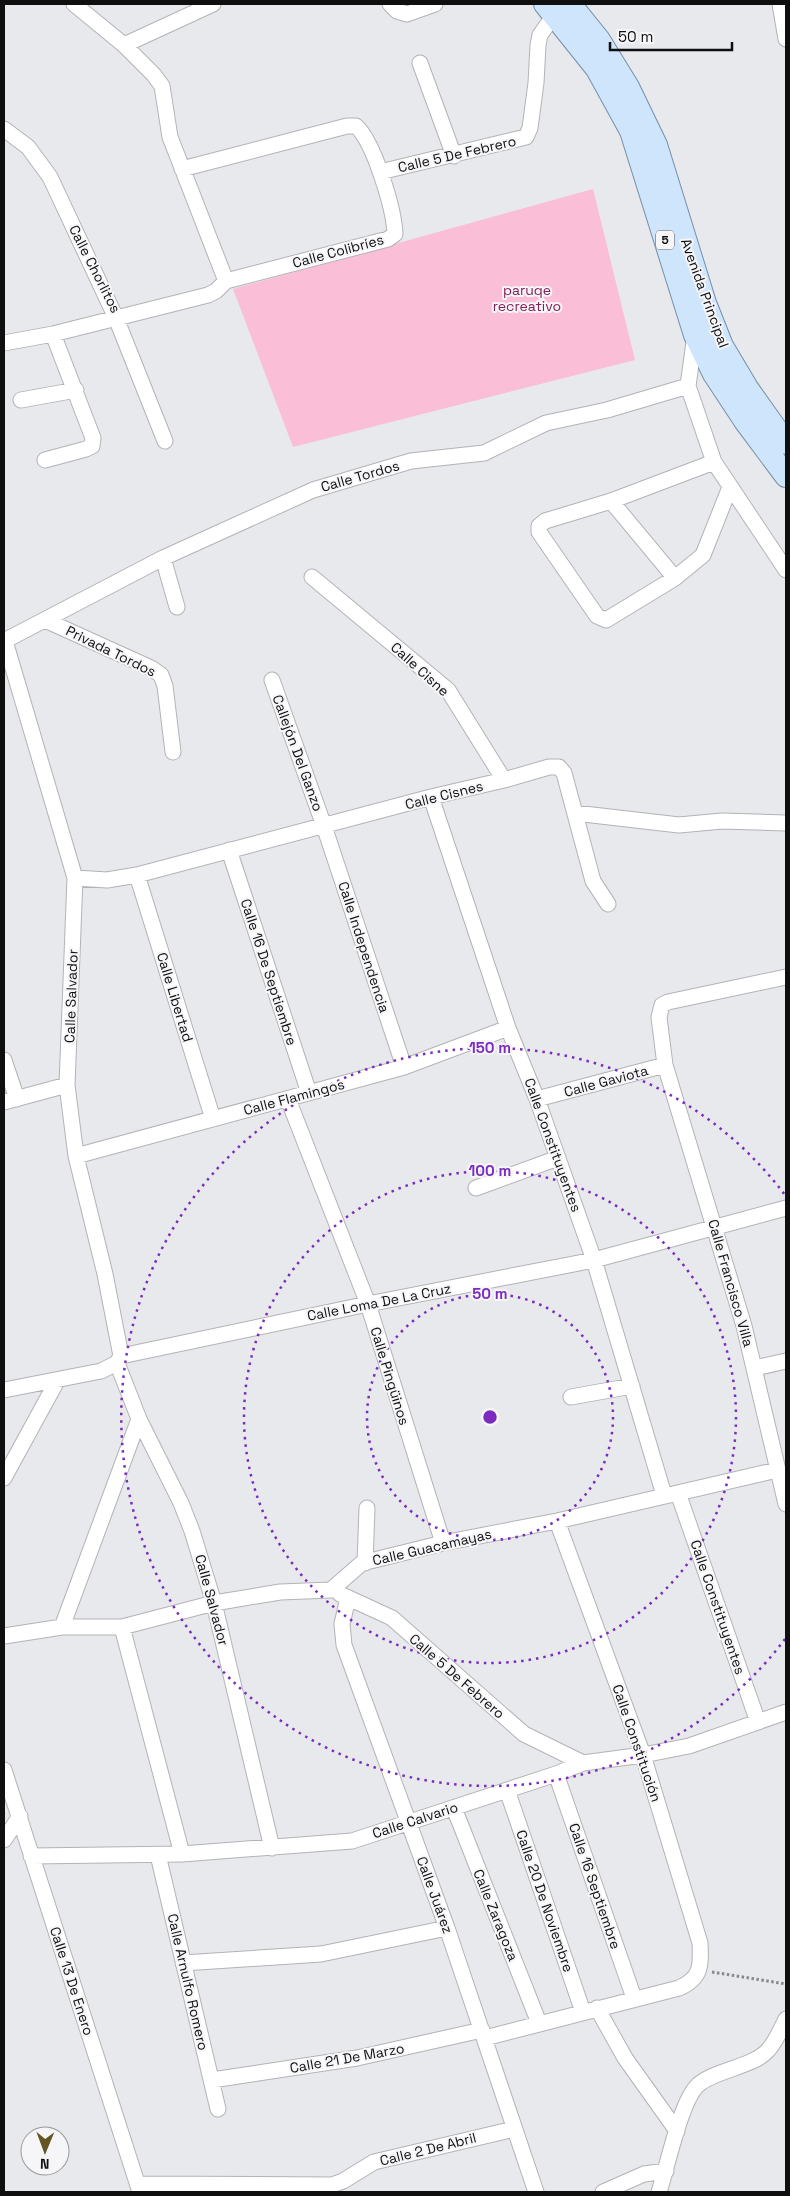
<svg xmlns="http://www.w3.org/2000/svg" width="790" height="2196" viewBox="0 0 790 2196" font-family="'Space Grotesk',sans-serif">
<rect width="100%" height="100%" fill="#e8e9ec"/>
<path fill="#fabed7" d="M593,189L635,360L293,447L233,289Z"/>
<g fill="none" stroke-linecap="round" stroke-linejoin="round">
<g stroke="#b3b3b7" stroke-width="17">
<path id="street" d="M74,4L124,45L154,75L162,86L170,137L226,281
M390,4L397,11L407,14L435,4
M780,4L786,39
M124,45L213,4
M420,63L454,156
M4,129L28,147L50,177L116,318L165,441
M182,169L347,126H356C374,142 394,209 395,234L388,239L226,281
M380,172L526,137L530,128L536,83L538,45L540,35L554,15
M4,343L53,334L208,295L216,291L226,281
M688,386L714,462L786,570
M21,400L76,390
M45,460L86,449L92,446L93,438L53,334
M714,462L611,501L545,521L539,526V532L597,616L606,620L675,578L703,555L730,487
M611,501L675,578
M163,558L177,607
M312,577L448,690L504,780
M45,620L151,668L161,675L165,686L173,752
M4,641L163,558L313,490L411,461L484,453L546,423L607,410L688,386L695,335
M5,641L75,878L67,1085L76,1156L105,1274L121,1356
M272,680L324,826L404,1067
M431,797L508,1028L537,1099L594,1260L664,1495
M575,813L679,825L722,821L786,823
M229,850L309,1093
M137,875L213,1119
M75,878L107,880L137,875L431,797L504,780L549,767H559L564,773L593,881L608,904
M786,977L668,1002L662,1005L659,1017L665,1065L744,1326L786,1504
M4,1060L17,1099
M288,1099L368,1304L443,1543
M537,1099L665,1065
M4,1102L67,1085
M76,1156L404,1067L508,1028
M476,1188L558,1158
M117,1363L139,1419L181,1503L192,1531L214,1603L272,1848
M755,1368L786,1361
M4,1390L101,1371L117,1363L121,1356L368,1304L594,1260L786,1208
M571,1397L632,1386
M4,1478L57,1381
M678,1493L758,1722
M365,1563L367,1508
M340,1594L392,1618L524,1734L583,1763
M348,1598L342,1624L344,1645L447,1928L536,2192
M62,1627L139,1419
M122,1627L182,1854
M4,1636L62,1627H122L214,1603L280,1592L331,1590L362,1563L443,1543L557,1521L777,1470
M4,1770L140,2192
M556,1774L634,1998
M507,1790L583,2012
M454,1808L539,2023
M4,1840L20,1816
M158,1855L218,2109
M31,1856L182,1854L352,1841L556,1774L583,1763L643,1755L689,1746L786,1712
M183,1963L321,1954L447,1928
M597,2008L625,2058L677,2131
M485,2038L679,1988C702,1978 701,1965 700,1943L643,1755L557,1521
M212,2080L357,2058L482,2030
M138,2184L332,2185L343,2181L374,2162L514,2129
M603,2192L644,2174L666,2171
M659,2192C667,2168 681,2100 698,2085C714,2070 755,2067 769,2049C776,2041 781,2029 786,2019"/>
</g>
<g stroke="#768ea8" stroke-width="24">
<path id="primary" d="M545,4L597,69L631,131L695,335L714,374L745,421L786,476
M570,4L599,40L628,87L656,145L705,303L722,346L747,388L786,443"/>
</g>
<path stroke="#88898b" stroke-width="3" stroke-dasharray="2.5 2.5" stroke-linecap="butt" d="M712,1972L786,1984"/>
<use href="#street" stroke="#fff" stroke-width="15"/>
<use href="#primary" stroke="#cee5fc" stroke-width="22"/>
</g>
<g fill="none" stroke="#7b2cbf" stroke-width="2.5" stroke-dasharray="2.5 5">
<circle cx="490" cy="1417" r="123"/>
<circle cx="490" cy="1417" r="246"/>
<path d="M785 1639A369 369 0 1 1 785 1195"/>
</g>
<g text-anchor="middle" stroke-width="4" stroke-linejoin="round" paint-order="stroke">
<rect fill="#f6f6f9" stroke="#545456" stroke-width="1" x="656" y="230.5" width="18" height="19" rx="4"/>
<g font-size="12" font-weight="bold" fill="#0f0f10">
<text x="665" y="244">5</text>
</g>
<g font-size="14" fill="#0f0f10" stroke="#f6f6f9">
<text transform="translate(457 154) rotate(-13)" y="5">Calle 5 De Febrero</text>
<text transform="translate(338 251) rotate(-15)" y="5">Calle Colibríes</text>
<text transform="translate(95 269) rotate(63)" y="5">Calle Chorlitos</text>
<text transform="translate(705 293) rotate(70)" y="5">Avenida Principal</text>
<text transform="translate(360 476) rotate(-16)" y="5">Calle Tordos</text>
<text transform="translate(111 651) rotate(26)" y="5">Privada Tordos</text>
<text transform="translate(420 669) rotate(42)" y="5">Calle Cisne</text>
<text transform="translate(298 753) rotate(70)" y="5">Callejón Del Ganzo</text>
<text transform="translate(444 795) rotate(-14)" y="5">Calle Cisnes</text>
<text transform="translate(364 947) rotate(72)" y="5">Calle Independencia</text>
<text transform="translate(269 972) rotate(72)" y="5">Calle 16 De Septiembre</text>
<text transform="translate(71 996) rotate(-88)" y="5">Calle Salvador</text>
<text transform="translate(175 997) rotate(73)" y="5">Calle Libertad</text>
<text transform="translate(606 1081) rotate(-15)" y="5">Calle Gaviota</text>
<text transform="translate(294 1097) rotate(-15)" y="5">Calle Flamingos</text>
<text transform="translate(553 1145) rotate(70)" y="5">Calle Constituyentes</text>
<text transform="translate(731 1283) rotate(74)" y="5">Calle Francisco Villa</text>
<text transform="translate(379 1302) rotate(-11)" y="5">Calle Loma De La Cruz</text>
<text transform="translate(390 1376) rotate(73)" y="5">Calle Pingüinos</text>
<text transform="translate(432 1547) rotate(-13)" y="5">Calle Guacamayas</text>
<text transform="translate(212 1600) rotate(75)" y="5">Calle Salvador</text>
<text transform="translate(718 1607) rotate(71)" y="5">Calle Constituyentes</text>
<text transform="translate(457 1676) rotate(41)" y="5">Calle 5 De Febrero</text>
<text transform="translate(637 1743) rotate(71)" y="5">Calle Constitución</text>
<text transform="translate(415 1820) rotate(-18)" y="5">Calle Calvario</text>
<text transform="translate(595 1886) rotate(71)" y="5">Calle 16 Septiembre</text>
<text transform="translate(435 1895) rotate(70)" y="5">Calle Juárez</text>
<text transform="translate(545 1901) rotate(71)" y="5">Calle 20 De Noviembre</text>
<text transform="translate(496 1915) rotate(68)" y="5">Calle Zaragoza</text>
<text transform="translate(72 1981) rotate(72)" y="5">Calle 13 De Enero</text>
<text transform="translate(188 1982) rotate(77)" y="5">Calle Arnulfo Romero</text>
<text transform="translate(347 2058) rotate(-10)" y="5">Calle 21 De Marzo</text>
<text transform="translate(428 2149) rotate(-14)" y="5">Calle 2 De Abril</text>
</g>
<g font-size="14" fill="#881e57" stroke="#f6f6f9">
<text x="527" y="295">paruqe<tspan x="527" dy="16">recreativo</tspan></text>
</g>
</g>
<circle cx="490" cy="1417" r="8" fill="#7b2cbf" stroke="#f6f6f9" stroke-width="2.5"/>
<g font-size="15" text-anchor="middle" font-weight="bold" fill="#7b2cbf" stroke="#f6f6f9" stroke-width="4" stroke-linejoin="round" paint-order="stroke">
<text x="490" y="1053">150 m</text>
<text x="490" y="1176">100 m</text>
<text x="490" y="1299">50 m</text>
</g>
<rect width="790" height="2196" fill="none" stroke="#0f0f10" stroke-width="10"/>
<g transform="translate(45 2151) rotate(181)"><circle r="24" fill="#f6f6f9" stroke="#9a9a9c"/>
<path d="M0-4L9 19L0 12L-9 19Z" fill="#635622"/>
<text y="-8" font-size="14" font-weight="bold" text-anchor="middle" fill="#0f0f10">N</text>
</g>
<path d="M610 42v8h122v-8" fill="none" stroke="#0f0f10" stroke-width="2.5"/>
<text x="618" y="42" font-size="15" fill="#0f0f10" stroke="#f6f6f9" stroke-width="4" paint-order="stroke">50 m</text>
</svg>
